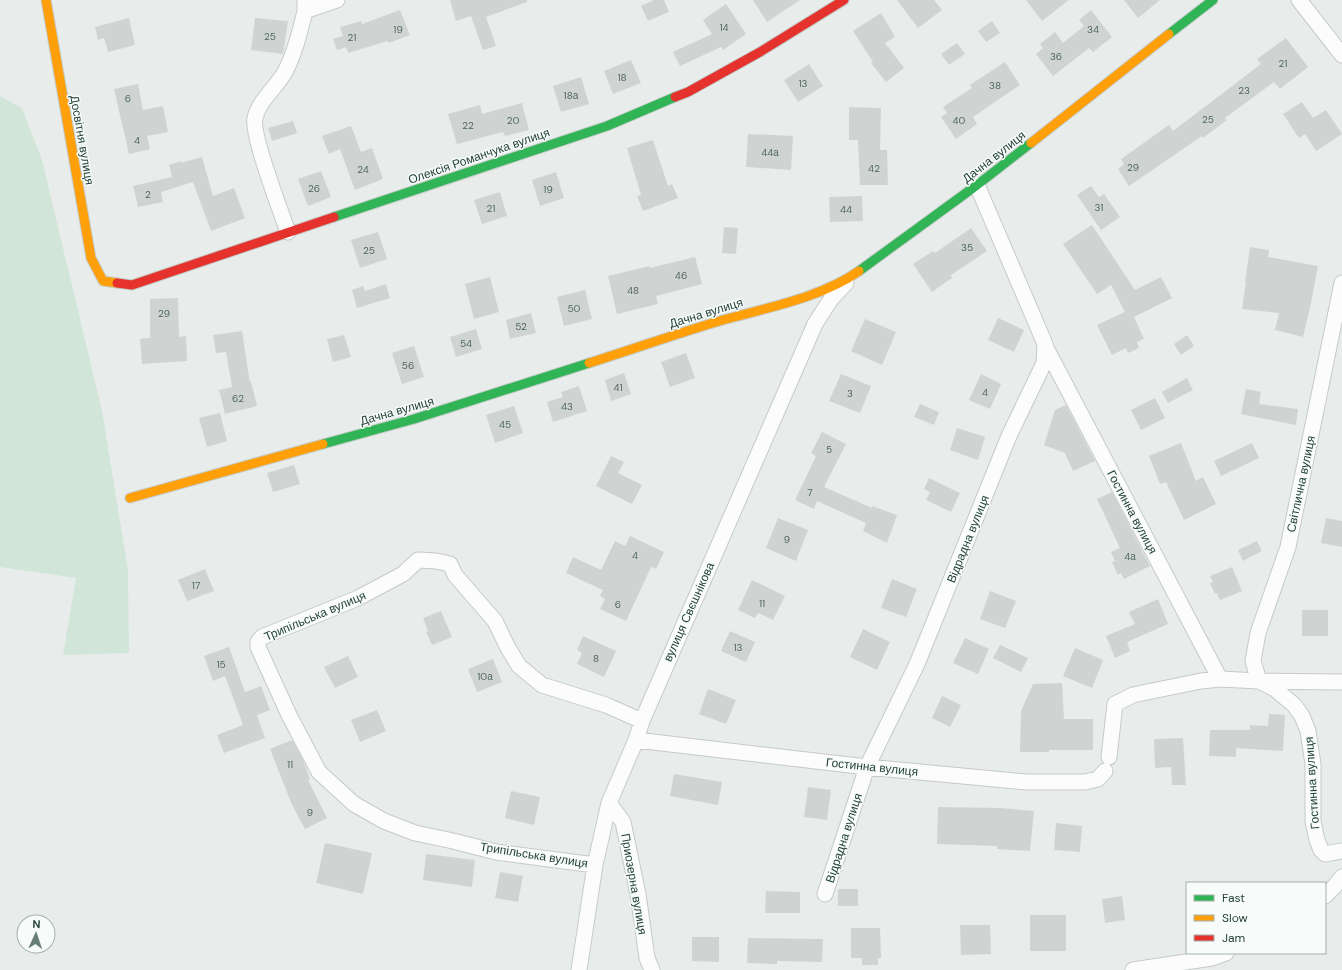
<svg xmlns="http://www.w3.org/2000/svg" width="1342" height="970" viewBox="0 0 1342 970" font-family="'DM Sans',sans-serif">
<rect width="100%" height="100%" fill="#e8edeb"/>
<path fill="#d1e6d8" d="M0,96L22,108L42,160L102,411L128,570L129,653L63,655L76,578L0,567Z"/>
<path fill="#cfd4d2" d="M450,0H527V2L486,17L496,46L483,50L471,16L456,21Z
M654,0H664L669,12L648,21L641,6Z
M753,0H800L767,22Z
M897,0H934L942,10L918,28Z
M1026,0H1069L1042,21Z
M1124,0H1160L1138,18Z
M726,4L746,34L723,50L721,47L680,66L673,52L712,34L703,20Z
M400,10L410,35L389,43L388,41L348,53L346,47L337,50L333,39L343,36L340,27L361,21L362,24Z
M1091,10L1112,37L1093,52L1089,48L1053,76L1036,54L1043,48L1040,44L1055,32L1063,43L1084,26L1079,20Z
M881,13L895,37L885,43L904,68L886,82L871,63L873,62L853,31Z
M129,18L135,45L108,52L104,38L98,40L95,27Z
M255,18L288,21L283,54L251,50Z
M992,21L1000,33L986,42L978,31Z
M1286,38L1308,67L1280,89L1274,82L1225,118L1227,120L1203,138L1202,136L1129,186L1118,169L1124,164L1121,159L1169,125L1173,131L1261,64L1257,59Z
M957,43L965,54L949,65L941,54Z
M631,60L641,83L613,94L604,71Z
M1005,62L1020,85L973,117L977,124L956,139L941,117L947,113L943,107L972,88L970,85Z
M809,64L823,86L798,102L784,80Z
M581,77L589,104L561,112L553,86Z
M138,84L143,110L163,106L168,132L147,136L150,149L129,154L114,89Z
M1302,102L1313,118L1326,110L1342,134L1316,151L1305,134L1299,138L1283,114Z
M522,103L529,130L505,136L503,132L457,144L448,114L480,105L482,114Z
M849,107L881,108L880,150H887L888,185H860L858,140H849Z
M293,121L297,133L272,141L268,128Z
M351,126L361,152L372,148L383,179L355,190L340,149L329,154L322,136Z
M748,134L793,136L791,170L746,167Z
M653,140L668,186L672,184L678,198L643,211L637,196L641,195L627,148Z
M202,157L213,196L234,188L245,218L211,231L193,182L161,192L163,202L138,207L133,186L172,177L169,165L181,161V163Z
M321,171L331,197L308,206L298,179Z
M556,172L564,198L540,206L532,180Z
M1091,186L1099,197L1104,194L1120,217L1101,230L1077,195Z
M500,192L507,216L482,224L474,200Z
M862,196L863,221L830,222L829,197Z
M1092,225L1135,290L1161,277L1172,298L1134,317L1144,339L1137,342L1139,348L1128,353L1126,348L1112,355L1097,325L1125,312L1111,285L1097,294L1063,244Z
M724,227L738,228L736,254L722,253Z
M971,228L987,251L951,275L952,278L932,292L913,264L933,251L935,253Z
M378,232L387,259L360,268L351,240Z
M1250,247L1269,250L1268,257L1318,266L1311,303L1303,337L1275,330L1279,313L1242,309L1246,282H1245Z
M695,257L702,284L656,296L658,304L617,314L608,276L650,266V268Z
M490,277L499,312L474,319L465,284Z
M386,284L390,298L357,308L352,290L363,286L365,291Z
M585,290L592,319L564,326L557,297Z
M178,298L179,337L186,336L187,361L142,364L140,339L150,338V299Z
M531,313L536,333L510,339L506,320Z
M998,318L1024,330L1014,352L988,340Z
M865,319L896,332L882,365L851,351Z
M476,329L482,349L456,357L450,337Z
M242,331L250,383L251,382L257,406L225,414L219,390L232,387L226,352L216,353L213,335Z
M344,335L351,357L333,362L327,339Z
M1187,335L1194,346L1181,355L1174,344Z
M414,346L424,377L402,384L392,353Z
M686,353L695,378L670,387L661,362Z
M624,373L631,394L611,401L605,380Z
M841,374L871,386L860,413L829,401Z
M981,374L1001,384L990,409L969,400Z
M1187,378L1193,390L1168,403L1162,392Z
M579,386L587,411L553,422L547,402L563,397L561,392Z
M1246,389L1261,392L1259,404L1298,409L1296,425L1241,414Z
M1155,398L1165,418L1141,430L1131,410Z
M920,404L939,412L934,425L914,417Z
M1066,405L1095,461L1073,471L1065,453L1044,445L1055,410Z
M514,406L523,433L495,443L486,415Z
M220,413L227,441L207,447L199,418Z
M957,428L985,437L978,460L950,450Z
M822,432L846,444L824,487L872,508V506L897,515L887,543L863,531L866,523L817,501L814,509L795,500L816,456L811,453Z
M1181,443L1196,481L1203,477L1216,504L1184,520L1166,482L1160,484L1149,456Z
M1252,443L1259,458L1221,476L1214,461Z
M611,456L624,462L618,473L642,485L632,504L596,486Z
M294,465L300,484L273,492L267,473Z
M929,478L960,493L951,512L926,500L930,492L924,489Z
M1112,492L1150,566L1124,579L1121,573L1118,575L1112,562L1115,561L1111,552L1120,548L1097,499Z
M778,518L808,530L796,561L766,548Z
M1326,518L1342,521V547L1321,543Z
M630,536L664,552L656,569L651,567L626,621L600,609L605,599L600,596L603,590L566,573L573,557L601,570L615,541L625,546Z
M1257,541L1262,551L1243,561L1238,550Z
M1232,567L1242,591L1220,600L1217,593L1215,594L1210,583L1213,582L1210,576Z
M205,569L214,591L187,601L178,580Z
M892,579L917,589L906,617L881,608Z
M752,580L785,596L773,620L758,613L755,618L738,610Z
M990,591L1016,601L1005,628L980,619Z
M1158,599L1168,624L1127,642L1130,651L1115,658L1106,636L1135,624L1129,612Z
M1302,610H1328V636H1302Z
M441,611L452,637L432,645L426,632L428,631L423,618Z
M863,629L890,642L877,670L850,657Z
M730,631L755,642L746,662L721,651Z
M583,636L616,651L604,677L577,664L582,653L577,650Z
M965,638L989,649L978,674L953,663Z
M1000,645L1028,658L1021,672L993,658Z
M229,647L245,692L261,686L270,710L257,715L265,738L224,753L217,735L243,725L225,676L213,681L204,656Z
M1075,648L1103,660L1092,688L1063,676Z
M348,656L358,677L335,688L324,667Z
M493,659L502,682L477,692L468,669Z
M1062,683L1064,719H1093V750H1049V752H1020L1021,711L1033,684Z
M708,689L736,700L726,724L699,714Z
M942,696L961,705L950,727L932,718Z
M377,710L386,731L360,742L351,720Z
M1269,714L1285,715L1283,751L1236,748V757L1209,756L1210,730H1250V725L1268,726Z
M1183,738L1186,785H1172L1171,767L1155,768L1154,739Z
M292,740L302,758L310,779L308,780L327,818L305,829L292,805L270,749Z
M674,774L722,782L718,805L670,796Z
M808,787L831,790L827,820L804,817Z
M511,791L540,797L534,825L505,818Z
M938,807L1000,808L1034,811L1030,851L997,849V846L937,844Z
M1056,823L1082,826L1080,852L1054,850Z
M325,843L372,853L363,894L316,883Z
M426,854L475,860L472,887L423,880Z
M500,872L523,876L518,902L495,898Z
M838,889H858V906H838Z
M766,891L800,892V913H765Z
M1122,896L1125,920L1105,923L1102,899Z
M1030,915H1066V951H1030Z
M960,925H990L991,954L961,955Z
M851,928H880L881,958H878V965H862V958H851Z
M692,937H719V962L692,961Z
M748,938L823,939L822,962L777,961V964L747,963Z"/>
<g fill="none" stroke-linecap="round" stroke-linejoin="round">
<g stroke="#c5cac8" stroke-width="17">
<path id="street" d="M305,0V11L337,0
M1299,0L1342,55
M288,232C281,212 251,134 255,118C259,100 276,88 285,72C295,53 300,31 305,11
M1342,283L1288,547L1258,633L1253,661L1259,681L1342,682
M1045,346L1220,679
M636,740L867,767L1026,782H1085L1098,779L1105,771
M1109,757L1115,704L1133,695L1147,692L1201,681L1220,679L1259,681L1275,689L1294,705L1302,716L1308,731L1313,764V821L1317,840L1321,850L1325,854L1342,851
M609,803L623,822L638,894L647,958L652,970
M595,865L496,852L453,841L415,833L384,821L354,804L319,772L289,715L258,647V642L262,637L358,598L403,574L418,560L436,561L450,564L455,575L495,621L508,648L519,666L542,685L606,705L642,721
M825,894L867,767L917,664L1009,436L1044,363L1045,344L977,185
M1325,896L1334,887L1342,877
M579,970L595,865L609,803L636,740L642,721L815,324L831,299L846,283
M1133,970L1212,958L1226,953"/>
</g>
<g stroke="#c3cbc8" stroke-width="11">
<path id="fast" d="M1169,34L1213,0
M334,217L607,126L675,97
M859,271L977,185L1031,143
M323,444L414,419L589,363"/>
</g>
<g stroke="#c3cbc8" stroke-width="11">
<path id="slow" d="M46,0L91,258L103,281L117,283
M1031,143L1169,34
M589,363C634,349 678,333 723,320C766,308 823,297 859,271
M130,498L323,444"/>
</g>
<g stroke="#c3cbc8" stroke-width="11">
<path id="jam" d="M675,97L688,92L760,52L844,0
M117,283L132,285L334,217"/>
</g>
<use href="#street" stroke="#fcfcfc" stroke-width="15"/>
<use href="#fast" stroke="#30b455" stroke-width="9"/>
<use href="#slow" stroke="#ff9f0a" stroke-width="9"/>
<use href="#jam" stroke="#e5322d" stroke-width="9"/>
</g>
<g text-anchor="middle" stroke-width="3" stroke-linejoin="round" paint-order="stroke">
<g font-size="10" fill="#506761">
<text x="724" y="31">14</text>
<text x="398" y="33">19</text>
<text x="1093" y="33">34</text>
<text x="270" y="40">25</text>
<text x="352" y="41">21</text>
<text x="1056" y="60">36</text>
<text x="1283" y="67">21</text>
<text x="622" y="81">18</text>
<text x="803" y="87">13</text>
<text x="995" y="89">38</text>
<text x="1244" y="94">23</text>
<text x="571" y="99">18а</text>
<text x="128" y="102">6</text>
<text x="1208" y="123">25</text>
<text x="513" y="124">20</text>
<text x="959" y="124">40</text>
<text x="468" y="129">22</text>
<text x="137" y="144">4</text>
<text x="770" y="156">44а</text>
<text x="1133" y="171">29</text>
<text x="874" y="172">42</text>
<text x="363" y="173">24</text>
<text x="314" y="192">26</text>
<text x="548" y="193">19</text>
<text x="148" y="198">2</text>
<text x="1099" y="211">31</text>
<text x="491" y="212">21</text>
<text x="846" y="213">44</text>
<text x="967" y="251">35</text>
<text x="369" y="254">25</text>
<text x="681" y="279">46</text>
<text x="633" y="294">48</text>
<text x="574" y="312">50</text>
<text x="164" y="317">29</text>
<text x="521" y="330">52</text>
<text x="466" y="347">54</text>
<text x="408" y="369">56</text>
<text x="618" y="391">41</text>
<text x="985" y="396">4</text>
<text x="850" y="397">3</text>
<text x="238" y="402">62</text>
<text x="567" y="410">43</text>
<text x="505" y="428">45</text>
<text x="829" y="453">5</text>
<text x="810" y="496">7</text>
<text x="787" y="543">9</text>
<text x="635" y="559">4</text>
<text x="1130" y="560">4а</text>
<text x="196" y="589">17</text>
<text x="762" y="607">11</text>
<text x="618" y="608">6</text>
<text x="738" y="651">13</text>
<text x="596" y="662">8</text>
<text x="221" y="668">15</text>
<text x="485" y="680">10а</text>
<text x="290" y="768">11</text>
<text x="310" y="816">9</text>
</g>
<g font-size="12" fill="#24423a" stroke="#f7fbf9">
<text transform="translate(82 140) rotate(80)" y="4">Досвітня вулиця</text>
<text transform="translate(479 156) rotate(-19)" y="4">Олексія Романчука вулиця</text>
<text transform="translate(994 157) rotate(-38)" y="4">Дачна вулиця</text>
<text transform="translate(706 313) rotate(-17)" y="4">Дачна вулиця</text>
<text transform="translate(397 411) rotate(-16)" y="4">Дачна вулиця</text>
<text transform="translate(1301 484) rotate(-78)" y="4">Світлична вулиця</text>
<text transform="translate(1132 512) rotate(62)" y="4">Гостинна вулиця</text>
<text transform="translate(968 539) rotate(-68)" y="4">Відрадна вулиця</text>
<text transform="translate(689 612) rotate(-66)" y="4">вулиця Свєшнікова</text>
<text transform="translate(315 616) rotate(-23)" y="4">Трипільська вулиця</text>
<text transform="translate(872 767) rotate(6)" y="4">Гостинна вулиця</text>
<text transform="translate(1312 783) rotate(-94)" y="4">Гостинна вулиця</text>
<text transform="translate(844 838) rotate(-72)" y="4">Відрадна вулиця</text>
<text transform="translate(534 855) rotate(9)" y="4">Трипільська вулиця</text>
<text transform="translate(634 884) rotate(80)" y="4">Приозерна вулиця</text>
</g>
</g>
<rect x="1186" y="882" width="140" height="72" fill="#f7fbf9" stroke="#a3b1ad"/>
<rect x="1194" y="895" width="20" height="6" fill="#30b455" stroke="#a3b1ad"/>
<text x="1222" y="902" font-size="12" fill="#24423a">Fast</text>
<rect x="1194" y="915" width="20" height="6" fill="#ff9f0a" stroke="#a3b1ad"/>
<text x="1222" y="922" font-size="12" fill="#24423a">Slow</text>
<rect x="1194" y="935" width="20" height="6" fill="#e5322d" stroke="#a3b1ad"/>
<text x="1222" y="942" font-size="12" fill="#24423a">Jam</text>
<g transform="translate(36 934) rotate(3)"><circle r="19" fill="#f7fbf9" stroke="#a3b1ad"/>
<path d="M0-3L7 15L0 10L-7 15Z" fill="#697e78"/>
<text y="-6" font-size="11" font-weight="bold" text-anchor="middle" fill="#24423a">N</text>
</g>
</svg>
